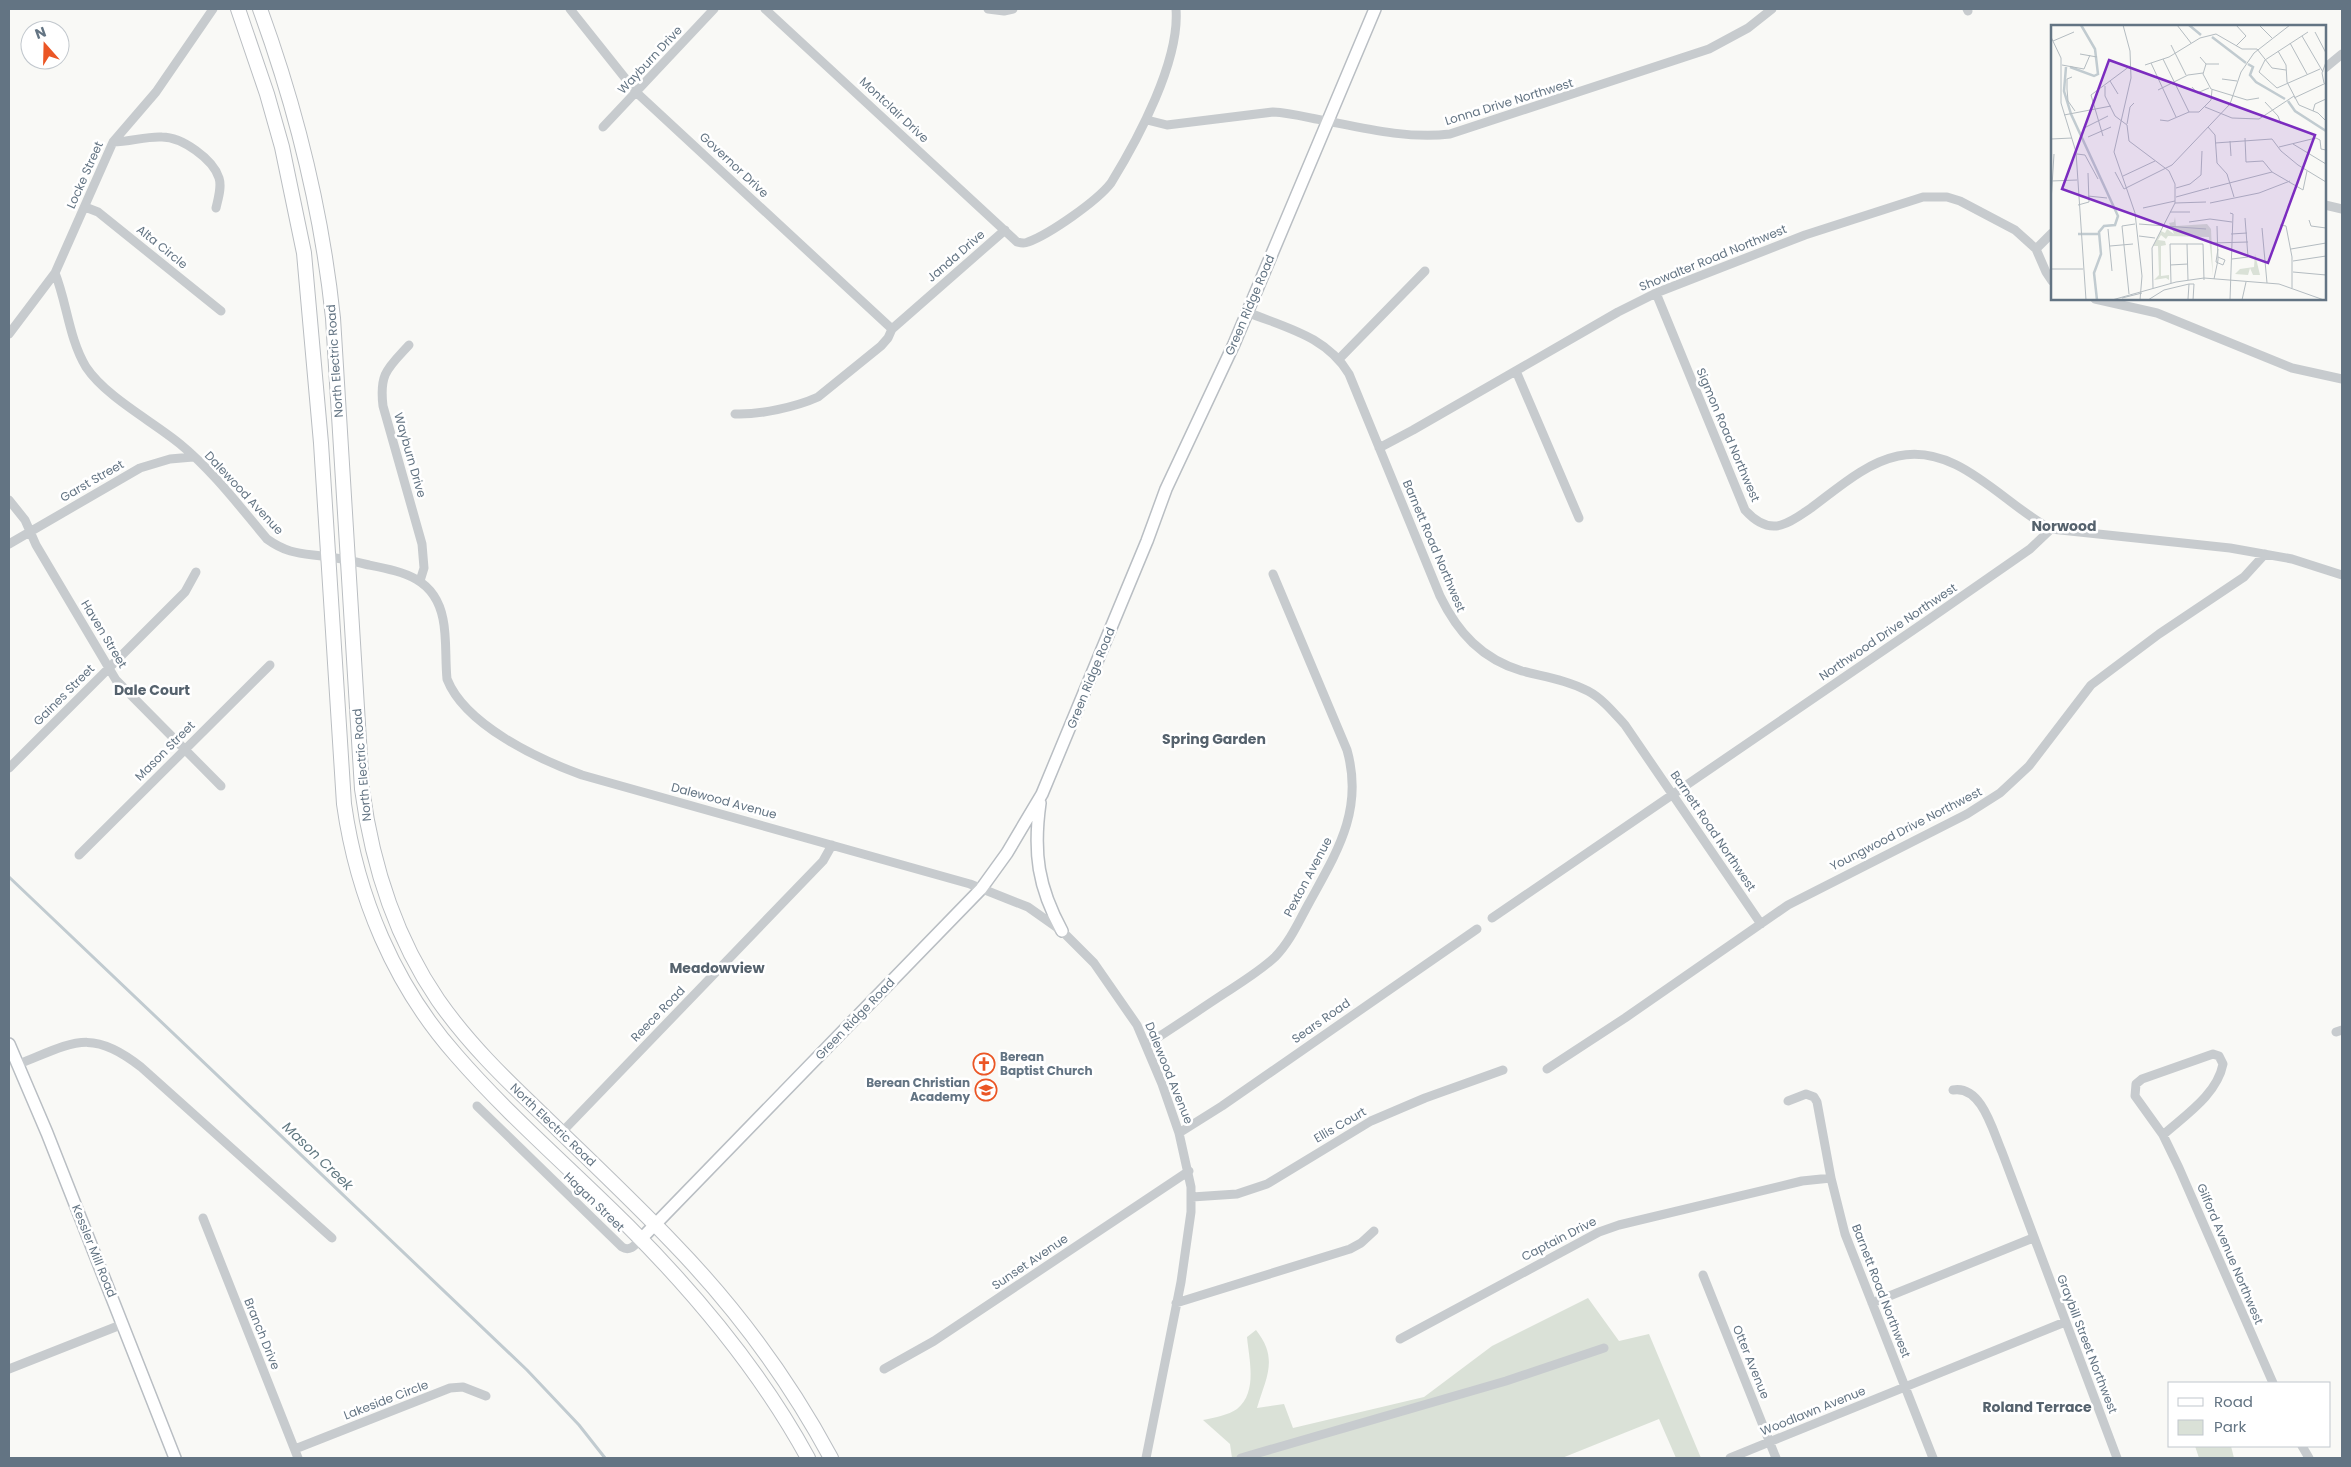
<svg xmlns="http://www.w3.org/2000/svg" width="2351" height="1467" viewBox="0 0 2351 1467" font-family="Poppins,sans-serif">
<rect width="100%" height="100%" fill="#f9f9f6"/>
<path fill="#dae1d7" d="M1588,1298L1619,1341L1649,1334L1701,1458H1676L1659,1419L1562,1458H1232L1230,1444L1203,1420C1213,1418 1229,1415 1237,1409C1258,1392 1249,1359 1247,1337L1256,1330C1279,1359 1266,1377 1257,1408L1284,1404L1293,1428L1424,1397L1492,1346Z
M2195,1446H2231L2234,1458H2199Z"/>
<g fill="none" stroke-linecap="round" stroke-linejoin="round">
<path stroke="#c1cbd0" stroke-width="3" d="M9,877L527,1370L579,1425L605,1458"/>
<g stroke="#b9bec3" stroke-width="14">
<path id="secondary" d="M1040,803C1033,853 1038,887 1062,931
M9,1044L47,1133L175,1458
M641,1239L981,889L1007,853L1042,794L1147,541L1166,489L1234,344L1375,9"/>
</g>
<g stroke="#babec2" stroke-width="16">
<path id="primary" d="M238,9L267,94L282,147L304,253L321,443L344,804C357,896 394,985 456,1055C509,1116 571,1169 628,1226C697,1295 761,1372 808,1458
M260,9C296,108 322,213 333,318L362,789C372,864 395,937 438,1000C468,1043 504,1078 542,1114C586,1157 631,1199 673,1243C735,1307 789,1380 831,1458"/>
</g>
<path stroke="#c7cbce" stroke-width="9" d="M570,9L637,93L892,329
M765,9L1017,242C1021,243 1024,244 1028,242C1050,234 1097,201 1111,183C1138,139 1180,61 1176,9
M988,9L1004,11L1013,9
M1967,9L1968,11
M2325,68L2342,54
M1147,120L1167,125L1273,112C1292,113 1309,118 1327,121C1367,129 1410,139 1450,134L1709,49L1748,28L1772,9
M603,127L714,9
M113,142C130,142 146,136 162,137C182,137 213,159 219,178C222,187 218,199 216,208
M2325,205L2342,209
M85,207L98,212L221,311
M2036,249L2052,233
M55,273C67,303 69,339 86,367C106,397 152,421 180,444C213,471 240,507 267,539C289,555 303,553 328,557C342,558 356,562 369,565C404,572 435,578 443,619C447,638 445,659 447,679C465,725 538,759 582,775L970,884L1028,907L1062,931L1094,963L1137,1025L1162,1084L1179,1133L1191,1187V1212L1181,1282L1146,1458
M1656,293L1745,510C1754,520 1767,529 1781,525C1792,522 1802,514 1811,508C1837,489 1865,463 1898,456C1958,443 2003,504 2051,529
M2095,299L2157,313L2292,368L2342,379
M1247,312C1286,328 1326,336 1349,374L1440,596C1458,633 1482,659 1522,671C1545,677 1567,680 1588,691C1603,699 1614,713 1625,725L1761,924
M9,334L55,273L113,142L156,92L213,9
M409,345C388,368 379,373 383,406L422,544L424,568L420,581
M1339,359L1425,271
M1516,371L1579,518
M735,414C759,415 796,407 818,397L881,346L888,338L892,329L1005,230
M1379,448L1413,430L1618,312L1656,293L1805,235L1923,197H1947L1960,201L2015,230L2036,249L2046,272L2052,281
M9,500L25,520L36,545L116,680L221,786
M9,544L140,468L170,459L193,457
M9,768L185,592L196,572
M79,855L270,665
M1492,918L1925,622L2030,549L2051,529L2230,548L2292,559L2342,575
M2336,1032L2342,1030
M1146,1045C1173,1028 1199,1010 1225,993C1242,982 1260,971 1275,957C1290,942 1299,921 1309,903C1337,852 1364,810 1347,750L1273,574
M2213,1054L2219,1056L2223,1064C2217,1095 2184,1116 2163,1135L2135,1096L2136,1084L2142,1079Z
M19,1064C72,1043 91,1027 141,1067L332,1238
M1547,1069L1625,1018L1788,905L1967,814L2000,793L2029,766L2091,685L2159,634L2244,577L2265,554
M1953,1090C1982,1085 1993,1132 2002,1152L2117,1458
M1788,1101L1806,1094L1814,1097L1817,1102L1831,1178L1845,1234L1933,1458
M477,1106L622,1247C630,1252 635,1245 641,1239
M561,1133L823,861L832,845
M1179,1133L1222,1106L1477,929
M2163,1135L2179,1168L2273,1383
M1192,1197L1237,1194L1267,1184L1371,1121L1425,1098L1503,1070
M203,1218L298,1458
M1703,1275L1776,1458
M1176,1303L1350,1249L1361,1243L1374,1231
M1872,1303L2033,1238
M1400,1339L1599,1232L1619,1225L1802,1181L1831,1178
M9,1369L123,1324
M884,1369L934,1341L1189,1171
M2302,1446L2309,1458
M295,1449L450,1388L463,1387L486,1396
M1241,1458L1506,1381L1604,1348
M1730,1458L2065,1322"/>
<use href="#secondary" stroke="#fff" stroke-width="11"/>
<use href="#primary" stroke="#fff" stroke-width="14"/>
</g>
<defs>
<g id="church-ring" transform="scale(1.125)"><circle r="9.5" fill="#fff" stroke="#eb5625" stroke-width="1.5"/><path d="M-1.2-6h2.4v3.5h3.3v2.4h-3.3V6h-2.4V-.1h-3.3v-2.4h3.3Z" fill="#eb5625"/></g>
<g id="school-ring" transform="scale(1.125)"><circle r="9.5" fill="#fff" stroke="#eb5625" stroke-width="1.5"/><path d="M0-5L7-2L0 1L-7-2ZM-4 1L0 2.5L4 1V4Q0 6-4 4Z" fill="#eb5625"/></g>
</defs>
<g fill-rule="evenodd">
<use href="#church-ring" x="984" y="1064"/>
<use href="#school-ring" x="986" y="1090"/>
</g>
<g text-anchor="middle" stroke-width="5" stroke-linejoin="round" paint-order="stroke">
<g font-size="12" fill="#637483" stroke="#fff">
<text transform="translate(650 60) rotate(-47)" y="4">Wayburn Drive</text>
<text transform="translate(1509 102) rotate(-17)" y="4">Lonna Drive Northwest</text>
<text transform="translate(894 110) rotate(43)" y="4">Montclair Drive</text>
<text transform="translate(734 165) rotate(43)" y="4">Governor Drive</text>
<text transform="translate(85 175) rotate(-66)" y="4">Locke Street</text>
<text transform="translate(162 247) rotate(39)" y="4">Alta Circle</text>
<text transform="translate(956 256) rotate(-41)" y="4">Janda Drive</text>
<text transform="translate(1713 258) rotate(-22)" y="4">Showalter Road Northwest</text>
<text transform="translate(1250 305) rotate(-67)" y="4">Green Ridge Road</text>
<text transform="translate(335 361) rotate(-94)" y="4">North Electric Road</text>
<text transform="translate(1728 435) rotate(67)" y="4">Sigmon Road Northwest</text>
<text transform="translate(410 455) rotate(74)" y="4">Wayburn Drive</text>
<text transform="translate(92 481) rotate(-30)" y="4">Garst Street</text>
<text transform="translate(244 493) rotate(47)" y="4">Dalewood Avenue</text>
<text transform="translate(1434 546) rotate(67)" y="4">Barnett Road Northwest</text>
<text transform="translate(1888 632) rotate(-34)" y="4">Northwood Drive Northwest</text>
<text transform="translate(104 634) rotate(59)" y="4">Haven Street</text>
<text transform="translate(1091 678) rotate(-68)" y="4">Green Ridge Road</text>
<text transform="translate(64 695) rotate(-45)" y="4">Gaines Street</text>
<text transform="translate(165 751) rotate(-45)" y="4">Mason Street</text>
<text transform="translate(362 765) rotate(-95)" y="4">North Electric Road</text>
<text transform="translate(724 801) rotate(15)" y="4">Dalewood Avenue</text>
<text transform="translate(1906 829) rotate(-27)" y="4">Youngwood Drive Northwest</text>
<text transform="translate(1713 831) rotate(56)" y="4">Barnett Road Northwest</text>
<text transform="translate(1308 877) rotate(-62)" y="4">Pexton Avenue</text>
<text transform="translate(658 1014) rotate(-46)" y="4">Reece Road</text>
<text transform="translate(855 1019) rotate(-46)" y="4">Green Ridge Road</text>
<text transform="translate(1321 1021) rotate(-35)" y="4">Sears Road</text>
<text transform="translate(1169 1073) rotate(68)" y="4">Dalewood Avenue</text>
<text transform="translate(553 1125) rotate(44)" y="4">North Electric Road</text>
<text transform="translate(1340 1125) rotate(-30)" y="4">Ellis Court</text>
<text transform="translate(594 1202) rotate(44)" y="4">Hagan Street</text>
<text transform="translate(1559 1239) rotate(-27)" y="4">Captain Drive</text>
<text transform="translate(94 1251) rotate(68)" y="4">Kessler Mill Road</text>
<text transform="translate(2230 1254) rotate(67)" y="4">Gilford Avenue Northwest</text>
<text transform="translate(1030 1262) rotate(-34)" y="4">Sunset Avenue</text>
<text transform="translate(1881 1291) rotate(69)" y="4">Barnett Road Northwest</text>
<text transform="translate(262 1334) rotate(68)" y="4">Branch Drive</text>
<text transform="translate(2087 1344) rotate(69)" y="4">Graybill Street Northwest</text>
<text transform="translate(1751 1362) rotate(68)" y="4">Otter Avenue</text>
<text transform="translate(386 1400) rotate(-21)" y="4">Lakeside Circle</text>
<text transform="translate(1813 1411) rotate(-22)" y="4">Woodlawn Avenue</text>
</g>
<g font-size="12" font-weight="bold" fill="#637483" stroke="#fff" text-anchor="start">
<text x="1000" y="1061">Berean<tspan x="1000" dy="14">Baptist Church</tspan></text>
<text x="970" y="1087" text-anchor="end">Berean Christian<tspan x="970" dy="14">Academy</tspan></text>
</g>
<g font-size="14" font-weight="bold" fill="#55626d" stroke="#fff">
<text x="2064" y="531">Norwood</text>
<text x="152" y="695">Dale Court</text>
<text x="1214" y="744">Spring Garden</text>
<text x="717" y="973">Meadowview</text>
<text x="2037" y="1412">Roland Terrace</text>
</g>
<g font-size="14" font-style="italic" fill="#637a83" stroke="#fff">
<text transform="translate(318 1156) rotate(44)" y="5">Mason Creek</text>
</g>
</g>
<g transform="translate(2051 25)">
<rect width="275" height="275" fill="#f9f9f6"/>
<path d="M124,192L125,201L156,199L160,204L162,251L158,212L117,211L115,214L110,210L107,215L114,216L115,220L110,221V251L118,250V255L115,253L103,255L108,250L107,221H102L110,206L114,208L116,204L123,209L118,198L123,197ZM204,229L209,250H202L199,243L197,250L184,249L189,244L203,242Z" fill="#dae1d7"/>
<path fill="none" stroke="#c1cbd0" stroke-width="2.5" d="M138,0L150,10M161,12L195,38M197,39L202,42L199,50L205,57L234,74M15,42L13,66L20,89L67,191L64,200L53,201L48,207L50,229L43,248L46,275M19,42L43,51L47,49L44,24L30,0M237,76L244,86L275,106M27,209H47"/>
<path fill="none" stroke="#b4bcc1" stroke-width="1" d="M72,0L79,26L80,53L63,127L84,188L91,251L89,275M126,0L140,18M185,0L195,11L185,21M208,0L221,13M257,7L214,35L208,47L226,63L269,44M264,7L275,28M251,11L272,47M0,12L10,33V78L25,127L35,275M2,16L23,7M239,18L256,49M120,20L135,50M227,26L235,40L236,57L248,80L267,88L275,96M29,29L46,32M149,32L155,39H168M112,34L138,87M100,38L125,92M155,39L152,49L160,64L196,75L208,73M11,40L33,44L39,30M94,40L118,32L149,13L165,9L191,24H206L221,43L235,45M21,52L16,54V64L17,76L24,86M171,54L186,56M59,56L67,69M273,58L271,48L275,37M54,61V71L64,91L76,100L78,116L118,146L124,159V178L101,223L102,263M141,62L146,68L158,63M107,65L137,50L152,48M243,73L275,58M214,77L227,91L230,99M154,82L181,93L208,94L243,71M262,86L264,79L275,74M13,90L60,81M109,95L117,96L138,87H148L160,75L161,65M76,99L79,82L83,78M157,102L164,110L166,138L176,149L183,172M33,103L57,91M52,111L40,70L79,41M37,112L60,102M194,113L195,137L212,136L221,147M0,114L21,113M179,116L180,131M164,118L221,114L230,126L247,140L275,157M242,119L275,139M228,122L265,113L269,115L270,124L275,125M26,129L34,130L47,154M64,147L73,164L121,140L179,79L190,47L203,28L239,0M72,151L104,136M0,156L26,155M125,163L139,159L150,150L151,126M159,163L221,147L252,165L256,146M37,171L56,173M125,172L158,163M0,177L3,129M124,178L155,177M159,178L208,168L239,156M27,180L38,177L37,148M92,183L124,176M119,187H139M258,195L260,201L275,203M138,197L159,194L181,197M88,199L155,204M229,200L235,201L241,232V263M211,203L216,258M57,204L61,246M180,209L196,208M88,211L104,213M161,218L197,217M136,219L137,255M59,221L82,219M167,224L165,237L172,240L174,235L167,232M240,224L275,218M181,234L197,232L194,193M242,236L275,231M119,240L137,239M0,244H32M242,247L275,250M163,254L167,235L166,201M120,258L119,219H152L153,255M138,259H143L142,275M78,269L71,201L84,199M71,273L91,268M137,274L138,259M61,275L125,257L153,253L228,259L273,275M97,275L113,265L138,259M179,275L182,189L179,188M191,275L195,257"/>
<path fill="#7b2cbf" fill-opacity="0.15" stroke="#7b2cbf" stroke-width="2.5" d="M58,35L264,110L217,238L11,164Z"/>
<rect width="275" height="275" fill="none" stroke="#637483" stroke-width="2.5"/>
</g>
<rect width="2351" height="1467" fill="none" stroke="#637483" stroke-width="20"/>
<rect x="2168" y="1382" width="162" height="65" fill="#ffffff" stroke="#c1c7cd"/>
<rect x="2178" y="1398" width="25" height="8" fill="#ffffff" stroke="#c1c7cd"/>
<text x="2214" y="1407" font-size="15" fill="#637483">Road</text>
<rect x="2178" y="1420" width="25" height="15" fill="#dae1d7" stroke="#c1c7cd"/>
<text x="2214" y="1432" font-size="15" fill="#637483">Park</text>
<g transform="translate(45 45) rotate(340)"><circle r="24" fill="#ffffff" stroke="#c1c7cd"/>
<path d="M0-4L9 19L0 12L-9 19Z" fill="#eb5625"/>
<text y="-8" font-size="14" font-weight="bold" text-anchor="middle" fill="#637483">N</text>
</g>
</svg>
